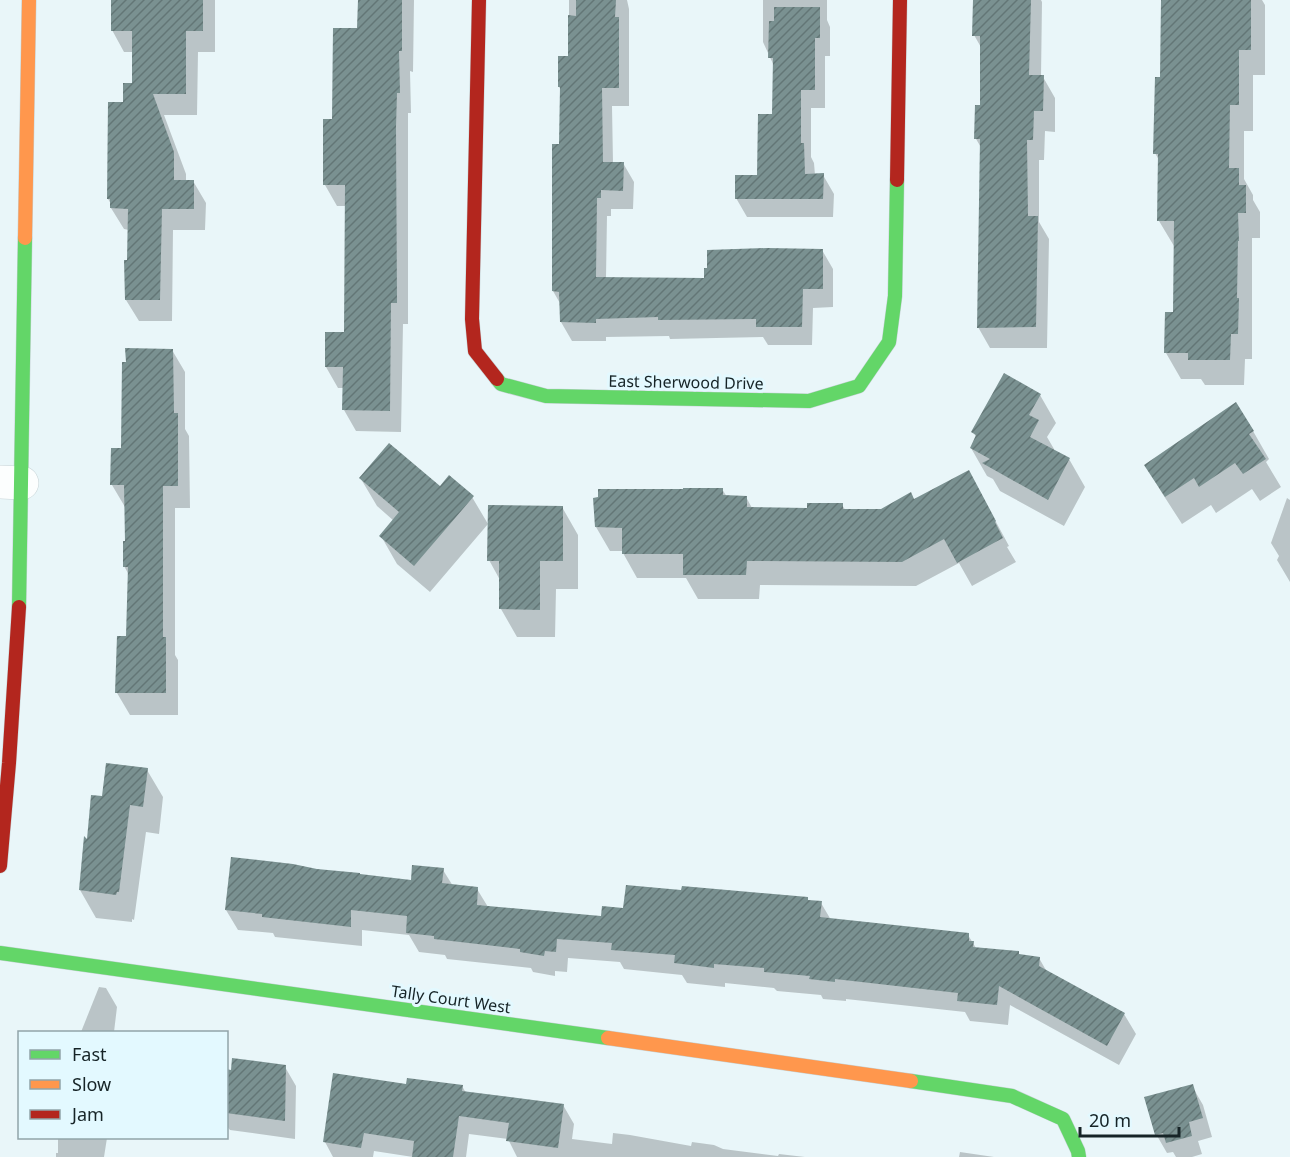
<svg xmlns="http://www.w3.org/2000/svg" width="1290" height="1157" viewBox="0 0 1290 1157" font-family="'Noto Sans',sans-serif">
<defs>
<pattern id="building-hatch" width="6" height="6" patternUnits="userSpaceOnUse" patternTransform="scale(1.5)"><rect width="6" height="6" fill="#7a9191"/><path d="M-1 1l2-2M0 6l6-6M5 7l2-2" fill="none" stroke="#637676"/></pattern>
</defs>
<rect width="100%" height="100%" fill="#e9f6f9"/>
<path fill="#0003" d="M113,0H215V52H198L197,115H164L186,174V181H193L206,203L205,230H173L172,321H139L126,300L129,230L124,229L111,208V204L108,199L124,104L133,85L134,52H124L112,30Z
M359,0H414L413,72L410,71L411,113H408V324H403L401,432L356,431L344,410V388H338L326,367L345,334L346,206H337L325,185L334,121L359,29Z
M569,0H627L629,9V106H612L613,163H623L634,182L633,209H611V216H607L606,278L706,279L822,250L833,269V307L813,308L812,345H768L763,337L670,339L669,336L606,337V341H572L561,322V305L553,291L561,145L562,91L559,87L569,58Z
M763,0H827V20L830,27V56H825V108H811V157L814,163L815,175H823L834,194L833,217H747L736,198L759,176L773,115L774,66L763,42Z
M978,0H1041L1042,2L1041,77H1043L1055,98V132L1045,131L1044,160H1039V222L1049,239L1047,348H990L978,327L982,149L976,139L982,107V49L974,35Z
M1163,0H1262L1265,5V75H1253V131H1244V179L1253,195V200L1260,212V238H1252V359H1245L1244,385H1205L1201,379H1181L1166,353L1174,314L1175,246H1174L1159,221L1160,162L1155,153L1161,78Z
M172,350L185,372V429L189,436L190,508H175V655L178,660V715H130L117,693L128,638L129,575L124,566L126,542L125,507L112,485L123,449Z
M1040,395L1056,423L1047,437L1054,449L1053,451L1069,459L1085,487L1064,526L1000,491L993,479L987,476L971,448L977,438L973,432Z
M1253,431L1269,459L1266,462L1281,487L1260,501L1252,489L1216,513L1211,505L1182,524L1162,493L1146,466Z
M361,479L440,488L472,497L488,524L430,592L397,564L381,536L394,521L377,506Z
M722,489L727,497H746L752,508L808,509L842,505L846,511L881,510L914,501L982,496L1009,546L1007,547L1016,562L972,586L959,563L916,586L760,585L759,599H698L686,578H637L623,553V551H610L596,527Z
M1287,498L1290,500V582L1277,560L1279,556L1271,543Z
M562,507L578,535V589H556L555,637H517L501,609L500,580L489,560Z
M147,770L163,797L159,834L146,832L134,920L132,919V922L96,918L80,890L88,842Z
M296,869L412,882L443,870L453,886L477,889L488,907L603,918L625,910L807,898L809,902L821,903L831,920L968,935L976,948L1018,953L1021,956L1039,958L1047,972L1124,1014L1136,1034L1119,1065L1010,1005L1008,1025L990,1023L970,1021L965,1012L846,999V1001L823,999L821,995L777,991L774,988L725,983V987L687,983L682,975L624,969L620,962L568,958L567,972L555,971V976L533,972L531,968L447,959L445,955L419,952L409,935L362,930V946L275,937L273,933L238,930L226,910Z
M99,987L106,988L117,1007L114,1032H81Z
M285,1067L296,1086L295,1139L230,1130L226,1125V1071H232Z
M408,1086H462L466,1093L563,1105L574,1124L572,1139L612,1144L613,1133L630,1135L691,1146L692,1142L714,1145L723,1149L778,1156L779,1154L805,1157H517L508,1139L469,1134L466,1157H413L374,1151L373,1157H333L325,1142Z
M1192,1086L1203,1105L1212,1137L1198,1141L1202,1154L1192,1157H1176L1173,1152L1167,1153L1156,1134Z
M58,1138H107L104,1157H56V1153H58Z
M960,1152L994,1157H959Z"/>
<path fill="url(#building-hatch)" d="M111,0H203V31H186V94H153L174,152V180H194V209H162L160,300H125L124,260H127L128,209L110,208V199H107L108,102H123V83H132V31H111Z
M358,0H402V51H399L400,93H397L396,127L397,303H391L390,411L342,410L343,367H325V332H344L345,185H323V119H332L333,28H357Z
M576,0H616L615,17H619V88H602L603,162H624L623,191L601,190V198H597L596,277L704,278V268H707V250L767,248L823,249V289H803L802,327H756V319L658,320V317L596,319V323L560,322L559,292L552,291V144H559L560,87H558V56H568V15L576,16Z
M973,0H1031L1029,75H1044L1043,111H1034L1033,140H1027L1028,216H1038L1036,327L977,328L980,139H974L975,105H980V36H972Z
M1161,0H1251V50H1239V105H1230L1229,168H1239V185H1246V213H1238L1239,241H1238L1237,298H1239L1238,334H1231L1230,360H1188V353H1164L1165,312H1173L1174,221H1157L1158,154H1153L1155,77H1160Z
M774,7H820V38H815V90H801V143H804L805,174L824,173L823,199H735V175H757L758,114H772L773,58H768L769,21H774Z
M125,348L173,349L174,413H178V486H163V637H166V693H115L117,636H126L128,567H123V541H125L124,485H110L111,448H121L122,362H126Z
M1004,373L1041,394L1029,415L1039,420L1030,437L1070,458L1048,500L982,463L990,459L970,448L976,435L971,432Z
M1236,402L1254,431L1249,434L1266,459L1243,474L1235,463L1199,487L1194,478L1165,497L1144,465Z
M389,443L440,486L449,475L474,496L414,566L379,536L399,512L359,478Z
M969,470L996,521L995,522L1003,538L957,563L944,539L902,562L747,561L746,575H683V554H622V528L595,527L593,498L598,497V489H683V488H723V495L747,496V507L807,508V503H843V509H881L911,492L914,499Z
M488,505L563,506V561H540V610L499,609V561H487Z
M106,763L148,768L143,807L130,805L119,892H117L116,895L79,890L84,836L87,839L91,795L102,796Z
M231,857L293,864L317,869L360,873V874L411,880L412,865L444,868L442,883L478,887L477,905L601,916L602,906L623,908L626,885L681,890L682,886L808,897V900L822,901L820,917L969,933V941H974L973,947L1019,951V954L1040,957L1039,966L1125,1013L1107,1046L999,986L997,1005L957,1001L958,993L835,979V982L809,979L810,976L764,972V968L714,964V968L674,963L675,955L611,950L612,943L557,939L556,952L545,951L544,956L520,952V949L434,939V936L406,933L407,916L351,910V927L262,917V914L225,910Z
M232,1058L286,1065L285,1121L226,1113V1069L231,1070Z
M333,1073L406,1084L407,1078L463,1085L462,1091L564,1104L558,1148L506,1141L509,1123L459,1116L453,1157H412L414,1141L364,1133L361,1148L323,1142Z
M1193,1084L1203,1118L1189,1122L1192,1136L1166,1143L1163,1133L1155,1135L1144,1097Z"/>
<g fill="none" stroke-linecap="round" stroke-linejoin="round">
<g stroke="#c6d3d6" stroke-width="34">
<path id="street" d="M0,482L22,483"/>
</g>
<g stroke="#c6d3d6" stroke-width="15">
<path id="fast" d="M497,379L501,384L546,396L809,401L859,386L889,342L895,296L897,180
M19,607L25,238
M0,953L608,1038
M911,1081L1012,1096L1063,1119L1078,1151L1079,1157"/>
</g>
<g stroke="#c6d3d6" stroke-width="15">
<path id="slow" d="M25,238L29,0
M608,1038L911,1081"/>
</g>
<g stroke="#c6d3d6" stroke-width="15">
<path id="jam" d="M479,0L472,319L475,351L497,379
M897,180L900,0
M0,866L9,763L19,607"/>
</g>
<use href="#street" stroke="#fcfefe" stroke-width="33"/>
<use href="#fast" stroke="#63d668" stroke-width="14"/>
<use href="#slow" stroke="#ff974d" stroke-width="14"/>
<use href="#jam" stroke="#b3261e" stroke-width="14"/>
</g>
<g text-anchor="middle" stroke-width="6" stroke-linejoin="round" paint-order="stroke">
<g font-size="16" fill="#162427" stroke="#e3f9ff">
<text transform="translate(686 382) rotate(1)" y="6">East Sherwood Drive</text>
<text transform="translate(451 999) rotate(8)" y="6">Tally Court West</text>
</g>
</g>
<rect x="18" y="1031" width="210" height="108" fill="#e3f9ff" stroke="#91a4a9" stroke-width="1.5"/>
<rect x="30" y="1050" width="30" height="9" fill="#63d668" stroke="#91a4a9" stroke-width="1.5"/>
<text x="72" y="1061" font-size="18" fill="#162427">Fast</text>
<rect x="30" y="1080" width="30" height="9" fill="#ff974d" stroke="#91a4a9" stroke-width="1.5"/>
<text x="72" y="1091" font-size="18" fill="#162427">Slow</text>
<rect x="30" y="1110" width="30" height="9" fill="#b3261e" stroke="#91a4a9" stroke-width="1.5"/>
<text x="72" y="1121" font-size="18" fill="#162427">Jam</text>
<path d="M1080 1127v9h99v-9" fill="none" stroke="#162427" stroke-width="3"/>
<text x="1089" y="1127" font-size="18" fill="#162427" stroke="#e3f9ff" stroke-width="4.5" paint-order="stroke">20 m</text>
</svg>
